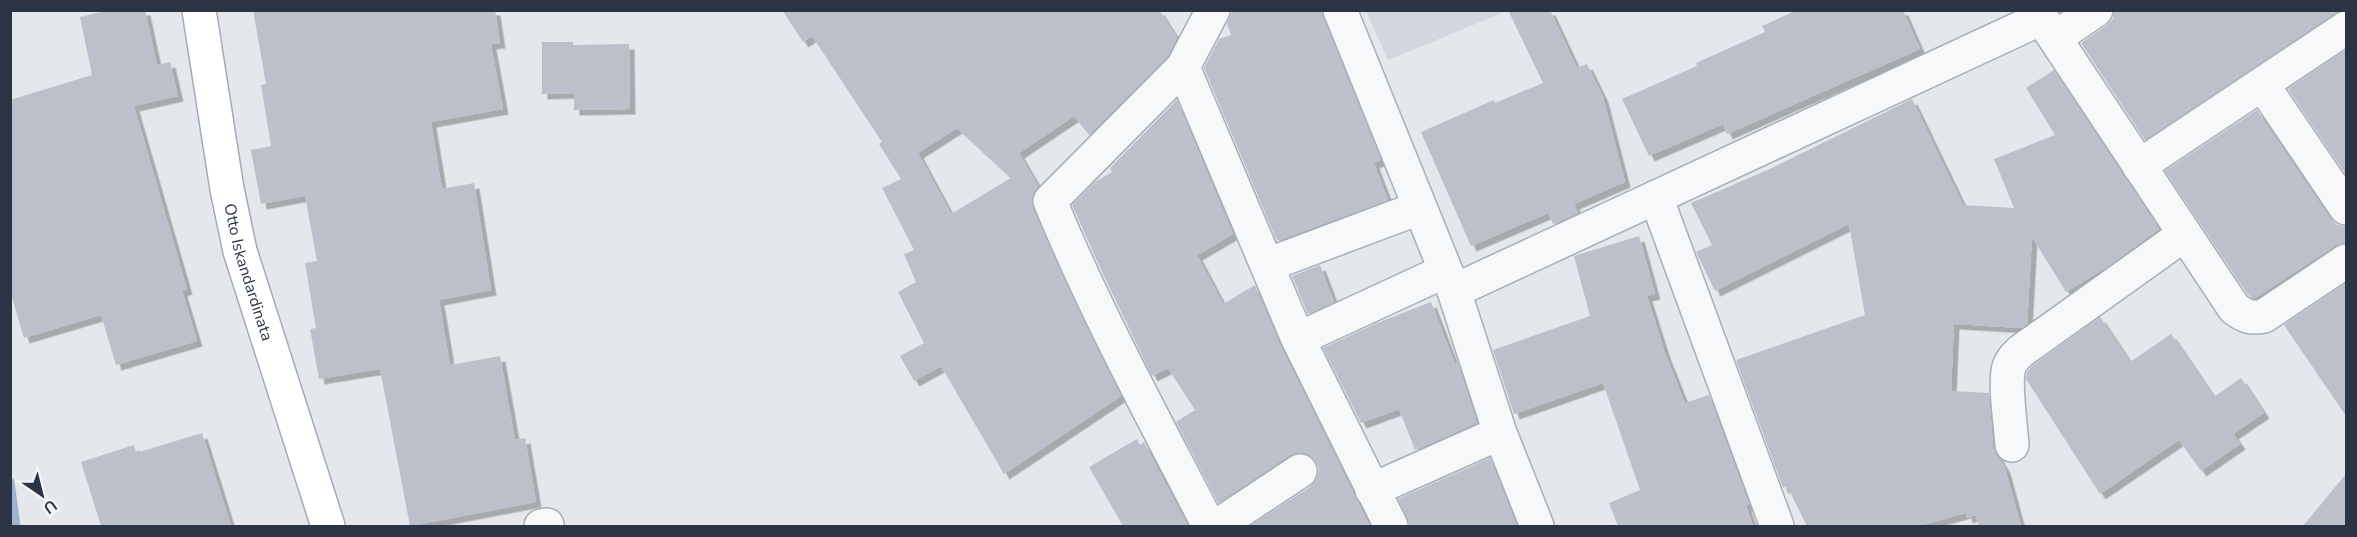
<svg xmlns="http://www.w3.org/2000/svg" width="2357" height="537" viewBox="0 0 2357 537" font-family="'Nunito Sans',sans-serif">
<defs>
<filter id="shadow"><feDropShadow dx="5.5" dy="5.5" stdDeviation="0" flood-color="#0004"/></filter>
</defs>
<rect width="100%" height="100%" fill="#e4e7ec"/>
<path fill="#d2d6de" d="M1366,11H1507L1388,60Z"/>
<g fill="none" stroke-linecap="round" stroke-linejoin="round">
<path stroke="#9fb4cc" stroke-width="9" d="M10,482L16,526"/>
</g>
<path fill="#bbc0ca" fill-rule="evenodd" filter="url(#shadow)" d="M109,10H145L157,65L170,62L178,96L134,106L187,289L182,291L197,341L116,365L101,315L24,338L10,291V100L92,75L80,17Z
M253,10H495L500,43L491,44L503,109L431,122L442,189L474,183L491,290L439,300L450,365L500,356L515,440L525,438L536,502L410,526L380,369L319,379L310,329L316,328L305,263L317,261L305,196L261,204L251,150L271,146L261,85L266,84Z
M782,10H1159L1177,38L1168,56L1089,135L1074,116L1019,153L1038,186L1032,197L1033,208L1070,292L1121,396L1004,474L941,366L914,381L900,356L924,343L898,292L916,282L904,254L914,250L882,188L901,179L879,144L882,142L812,36L803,42ZM957,128L1011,178L951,214L918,153Z
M1238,10H1322L1381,160L1374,163L1388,200L1277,241L1204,68L1219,39L1231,35L1227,24L1231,13Z
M1508,10H1550L1577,68L1587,64L1603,97L1625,182L1574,204L1578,213L1553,224L1548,213L1471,246L1421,132L1494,100L1495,103L1543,83Z
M1797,10H1903L1920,49L1727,134L1723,124L1649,156L1622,99L1697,66L1696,63L1765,32L1762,26Z
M2114,10H2341L2145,140L2081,43L2107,25L2113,19Z
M542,42H573V45L629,44L630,109L574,110V93L542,94Z
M2346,50V175L2288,89Z
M2054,70L2159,229L2110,265L2066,292L2032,237L2027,324L2021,328L1954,324L1951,391L1989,393L1993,447L2005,468L2021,526H1979L1976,515L1967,518L1966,513L1919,526H1807L1787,486L1783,488L1736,360L1865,315L1849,224L1715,291L1696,252L1712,245L1691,203L1772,168L1912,99L1963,205L2014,208L1994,159L2055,135L2026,88Z
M1177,100L1233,234L1197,255L1223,304L1255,285L1281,347L1370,526H1250L1310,487L1316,480L1319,470L1316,461L1309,455L1299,452L1290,455L1218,503L1176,422L1195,410L1168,368L1152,376L1104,276L1072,205L1095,182L1112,172L1110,168Z
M2257,110L2330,219L2337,225L2346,227V243L2336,245L2255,298L2248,295L2165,171Z
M1639,236L1655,294L1647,296L1665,353L1685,403L1709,395L1749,504L1746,506L1753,526H1618L1609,503L1640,490L1603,383L1514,414L1493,350L1590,316L1574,256Z
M1320,265L1334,302L1308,314L1292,276Z
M2346,283V416L2284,325Z
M1431,302L1455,364L1458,363L1477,423L1415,450L1399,409L1361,423L1323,348L1377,323Z
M2100,317L2130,362L2171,334L2214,397L2241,378L2264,413L2233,434L2240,444L2201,471L2179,440L2100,494L2026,379L2027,372L2033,365Z
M202,433L231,526H101L81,462L134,445L136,453Z
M1137,439L1140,445L1144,442L1188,526H1123L1089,467Z
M1490,458L1517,526H1410L1398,499Z
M2346,474V526H2303Z"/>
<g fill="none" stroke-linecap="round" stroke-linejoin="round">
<g stroke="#a9aeb7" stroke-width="36">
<path id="minor" d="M1340,10L1454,291L1500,433L1537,526
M2036,10L2234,308C2244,316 2251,319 2264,316L2346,261
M2055,38L2096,10
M1183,67L1298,339L1391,526
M2262,84L2346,208
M2139,166L2346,28
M1656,197L1777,526
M1267,265L1419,208
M1454,291L2042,18
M1298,339L1445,271
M2012,445C2011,426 2004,384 2009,367C2011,360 2016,356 2021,351L2185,234
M1372,490L1500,433
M541,526L547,525
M1209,526C1154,419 1096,313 1050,201L1183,67L1213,10
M1217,526L1300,471"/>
</g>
<g stroke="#a3abb8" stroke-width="36">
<g id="major">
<path id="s1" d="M199,10L227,189L240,251L328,526"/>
</g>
</g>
<use href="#minor" stroke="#f7f8fa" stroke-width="33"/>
<use href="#major" stroke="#fff" stroke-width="33"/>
</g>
<g text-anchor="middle" stroke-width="4.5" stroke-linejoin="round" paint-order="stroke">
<g font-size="16" fill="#2b3445" stroke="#f4f6f9">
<text dy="6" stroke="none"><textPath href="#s1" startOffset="267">Otto Iskandardinata</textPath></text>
</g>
</g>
<rect width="2357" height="537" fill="none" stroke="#2b3445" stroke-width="24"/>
<g transform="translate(42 495) rotate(145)" stroke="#f4f6f9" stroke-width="4.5" paint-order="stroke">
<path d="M0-4.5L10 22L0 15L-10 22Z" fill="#2b3445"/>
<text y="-9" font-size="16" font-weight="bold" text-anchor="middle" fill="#2b3445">U</text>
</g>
</svg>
